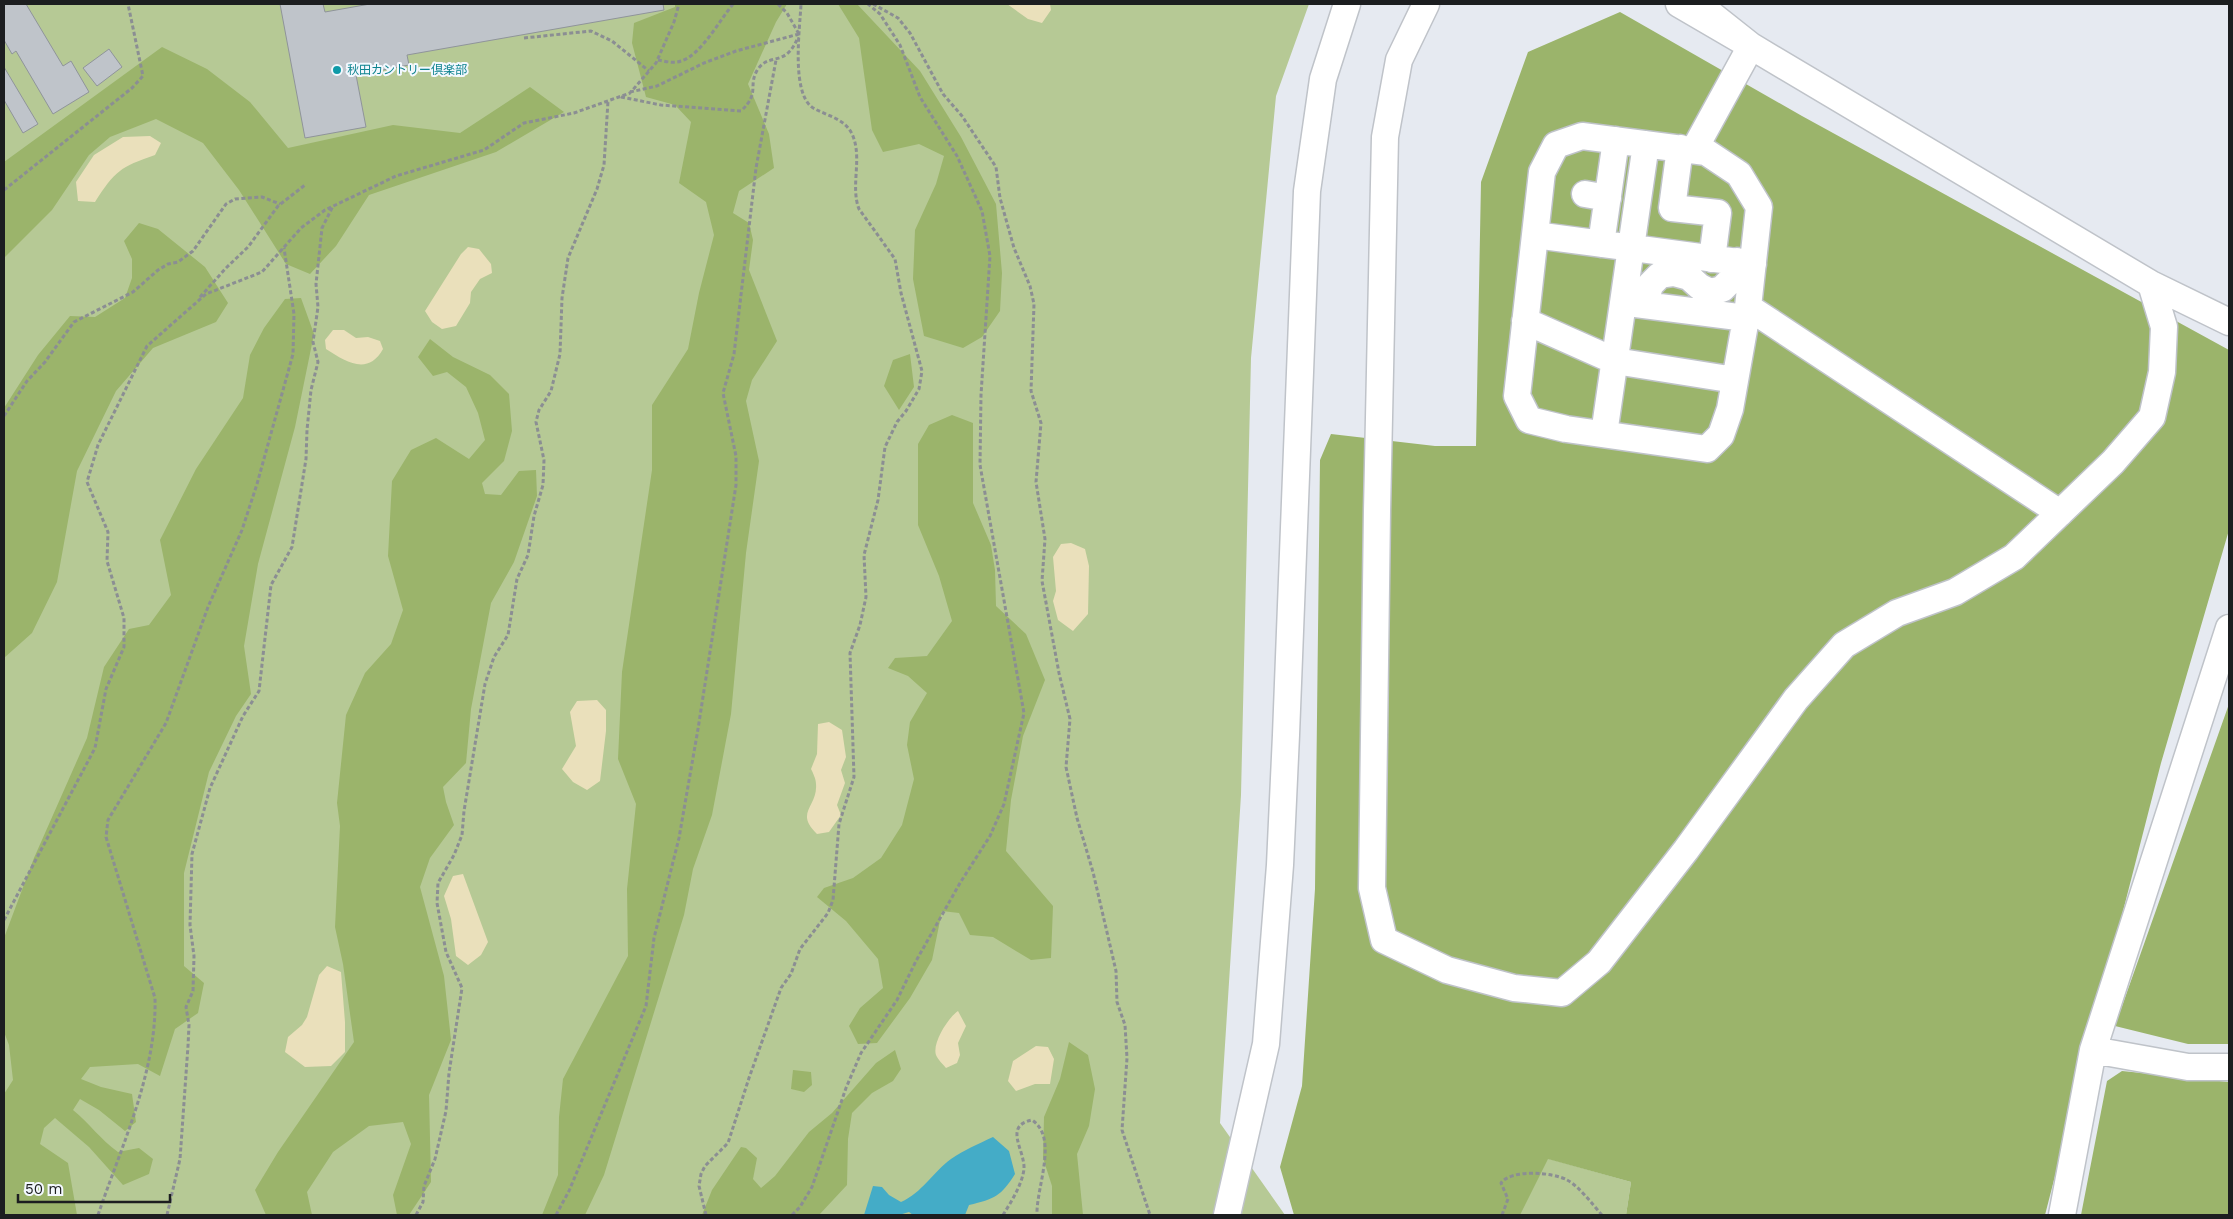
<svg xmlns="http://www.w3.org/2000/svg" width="2233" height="1219" viewBox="0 0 2233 1219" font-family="'Work Sans','Noto Sans JP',sans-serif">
<rect width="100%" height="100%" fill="#e6eaf1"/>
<path fill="#b6c995" d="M4,4H1309L1276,96L1251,358L1241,795L1220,1123L1285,1215H4Z
M1426,1124L1631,1182L1626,1215H1325Z"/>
<path fill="#9bb46b" d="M675,4H787L776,22L748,84L769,134L774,168L739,191L733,213L749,223L753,240L749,270L777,341L752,380L746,401L759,461L746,553L731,714L712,815L693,869L684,915L604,1175L585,1215H542L558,1175L559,1117L563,1079L628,956L627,889L636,804L618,759L622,672L652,470V405L688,349L699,293L714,235L706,202L679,183L691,122L675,105L646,97L632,43L634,23L675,7Z
M838,4H857L920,71L961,137L996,204L1002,273L1000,311L982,337L963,348L924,336L913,279L915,230L936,184L944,156L919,144L883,152L872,130L859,38Z
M1620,12L1802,116L2229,350V530L2161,763L2045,1215H1626L1631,1182L1548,1159L1520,1215H1294L1280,1167L1302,1086L1315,889L1320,460L1331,434L1435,446H1476L1481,182L1528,52Z
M162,47L207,69L250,102L288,148L393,125L460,133L530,87L564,112L496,152L369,195L336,246L310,274L286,264L239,190L203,143L156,119L110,137L89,155L52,210L4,258V162Z
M139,223L158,229L205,267L228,303L216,322L153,348L116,391L77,471L57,582L32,633L4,658V408L38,355L70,316L95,317L125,298L132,278V259L124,241Z
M301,298L314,334L295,427L258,564L244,646L251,694L236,716L209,772L184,873V966L204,983L198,1013L175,1029L160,1076L138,1064L90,1067L81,1079L101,1087L132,1094L136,1122L125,1131L99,1110L80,1099L73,1110C89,1123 101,1140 118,1152L139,1148L153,1159L149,1174L123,1185L89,1147L55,1118L44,1128L40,1144L68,1163L77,1215H4V1094L13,1080L9,1045L4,1032V938L34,858L87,738L104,667L129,629L149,625L171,595L160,540L196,469L243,398L250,355L264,328L285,299Z
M430,339L453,357L490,375L509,394L512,431L504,461L482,483L485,494L501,495L519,471L536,470L537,496L514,562L491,603L471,709L466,763L443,787L446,802L454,825L430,858L420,887L444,976L451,1040L429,1095L431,1182L409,1215H397L393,1195L411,1144L403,1122L369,1126L333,1152L307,1192L312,1215H266L255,1190L278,1152L354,1042L343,964L335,927L340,826L337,803L346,715L365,673L391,644L403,610L388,556L392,481L411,450L436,438L469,459L485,440L478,413L466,387L447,372L433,376L418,357Z
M910,354L914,387L899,410L884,386L893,360Z
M952,415L973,423V503L991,545L995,570L996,606L1026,634L1045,680L1023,736L1011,800L1006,851L1053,906L1051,958L1031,960L993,937L970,935L959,913L942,911L932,960L910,998L877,1043L858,1044L849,1026L860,1008L883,988L878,959L846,921L817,897L824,888L853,878L881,858L902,825L914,779L907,745L910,722L927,693L908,676L888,668L895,658L927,656L952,621L939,576L918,525V444L929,425Z
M2229,704V1044H2188L2115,1026Z
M1069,1042L1088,1055L1095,1089L1089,1126L1077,1154L1083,1215H1052V1186L1043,1158L1044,1117L1060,1079Z
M895,1050L901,1069L893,1081L872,1093L852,1113L848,1139L847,1185L819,1215H702L712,1190L741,1147L746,1148L757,1158L753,1179L761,1188L775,1176L809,1132L832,1113L876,1063Z
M793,1070L811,1072L812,1085L804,1092L791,1089Z
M2122,1071L2229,1082V1215H2081L2107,1081Z"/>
<path fill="#eae0bb" d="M1007,4H1050L1051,10L1042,23L1028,19Z
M150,136L161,143L155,155C120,167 115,171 95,202L78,201L76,182L94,155L123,137Z
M468,247L479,249L491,264L492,273L480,279L471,292L470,303L456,326L442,329L432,322L425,311L461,254Z
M333,330H344L356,338L368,337L380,341L383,349C368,376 346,362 326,349L325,340Z
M1071,543L1085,549L1089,566L1088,614L1073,631L1058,620L1053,601L1056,591L1053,557L1061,544Z
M597,700L606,710V731L600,781L587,790L573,782L562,769L576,746L570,712L577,701Z
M829,722L842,730L846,757L841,770L845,783L837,805L841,815L829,832L817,834C794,812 818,807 816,784C816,779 813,773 811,769L817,754L818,724Z
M463,874L488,942L481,955L468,965L456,956L451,919L444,896L453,876Z
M327,966L341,972L345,1022V1052L331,1066L305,1067L285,1052L288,1037L302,1025L307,1017L319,975Z
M958,1011L966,1026L958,1043L960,1055L957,1063L946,1068C943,1064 938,1060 936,1055C932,1043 948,1018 958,1011Z
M1036,1046L1048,1047L1054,1059L1050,1084H1035L1016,1091L1008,1081L1013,1061Z"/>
<path fill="#44acc7" d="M993,1137L1009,1151L1015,1174C1001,1196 995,1199 969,1205L965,1215H913L909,1212L899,1215H864L873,1186L882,1187L889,1195L901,1202C922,1193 933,1172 951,1159C964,1150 978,1144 993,1137Z"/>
<path fill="#bfc4ca" stroke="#8f949a" d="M4,4H26L63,66L71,61L89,92L53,114L16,51L12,54L4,40Z
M280,4H323L325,12L370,4H663L664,10L407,55L409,65L356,75L366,127L305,138Z
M109,49L122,67L97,86L83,68Z
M4,67L38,124L23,133L4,100Z"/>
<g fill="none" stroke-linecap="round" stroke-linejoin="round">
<g stroke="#bfc3c9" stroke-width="29">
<path id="minor" d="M1426,4L1399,60L1385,137L1377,511L1372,888L1384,940L1447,970L1514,988L1562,993L1599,962L1686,850L1796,699L1844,645L1897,613L1955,592L2014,557L2113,462L2152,417L2162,372L2164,327L2151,284
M1679,4L1751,46L1694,150
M1698,4L1751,46L2151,284L2229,322
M1582,136L1706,152L1739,174L1759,207L1748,307L1730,409L1721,435L1707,449L1566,429L1529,420L1517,396L1542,172L1556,145Z
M1680,148L1672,208L1718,213L1712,259
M1585,194L1608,198
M1535,235L1753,264
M1601,244L1616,140
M1628,303L1746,318
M1645,305L1650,285L1660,275L1674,273L1689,277L1700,287L1710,292L1722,289L1734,277L1737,261
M1748,307L2060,513
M1525,321L1615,361L1735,380
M1604,434L1646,144
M2093,1050L2188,1067H2229
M1227,1215L1266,1044L1280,865L1286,735L1307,191L1323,79L1347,4
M2062,1215L2093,1050L2229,628"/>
</g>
<path stroke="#8b8e93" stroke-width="3" stroke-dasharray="4 2.5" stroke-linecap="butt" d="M778,4L787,13L799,34
M873,4L898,18L910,33L943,94L962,116L996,167L1000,198L1014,248L1030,286L1034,304L1031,391L1041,423L1036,482L1045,539L1042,581L1059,673L1070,719L1066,767L1077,818L1093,872L1116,971L1117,1002L1125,1025L1127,1058L1122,1130L1150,1215
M524,38L591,31L612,41L649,71
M658,60C665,61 673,64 681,61C700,56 720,20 733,4
M630,92L657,86L704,63L736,51L799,34
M621,97L661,105L741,111C761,92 747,86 758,69C770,52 786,68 798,37
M4,190L132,88L143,76L128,4
M200,297L226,268L248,247L278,206L305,185
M4,416L27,381L45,362L74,322L133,292L158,270L168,264L178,262L193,251L226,204L235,199L262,197L280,204
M4,920L95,748L106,689L124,647V618L107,561L108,532L87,482L98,445L147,346L206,294L262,272L301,228L325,210L396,176L484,150L524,123L574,113L630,93L656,63L674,22L679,4
M98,1215C121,1147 157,1072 155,998L106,837L108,820L166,723L208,607L242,530L257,484L293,354L294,314L284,248
M167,1215L180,1159L188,1046L189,1025L186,1007L193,991L194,956L190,925L192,854L210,788L243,716L259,691L271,585L292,547L306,459L307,430L311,390L318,362L313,342L318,307L316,284L322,228L333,206
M416,1215L423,1202L424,1186L435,1159L446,1111L449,1073L462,988L446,952L437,903L438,883L454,855L462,835L464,811L485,684L494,657L508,635L517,579L528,555L534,516L543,485L544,460L536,422L539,410L551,391L560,354L562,298L568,258L597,189L604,165L608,101
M556,1215L569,1191L646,1006L654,938L679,838L698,729L736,485V456L723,393L734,354L756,168L776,60
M706,1215L699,1186L701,1174L705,1166L728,1143L749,1078L781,988L791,974L800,949L828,913L833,900L839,824L854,777L850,653L860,625L866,597L864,555L878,500L885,447L897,422L906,411L919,389L922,371L901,293L895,259L859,209C850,186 863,157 852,134C845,119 828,116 815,109C790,97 800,28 801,4
M792,1215L800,1207L812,1187L846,1088L861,1053L897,1000L916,961L960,883L990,836L1004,804L1024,713L980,465L981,395L990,256L982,211L957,156L920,97L900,45L880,14L868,4
M1003,1215C1011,1202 1022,1185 1024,1169C1025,1150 1003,1126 1032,1120C1059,1138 1036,1187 1037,1215
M1502,1215L1508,1199L1501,1183C1511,1169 1553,1172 1567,1180C1579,1186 1593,1205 1602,1215"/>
<use href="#minor" stroke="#fff" stroke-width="26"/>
</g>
<circle fill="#0f9aa8" stroke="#f3f8fe" stroke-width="2" cx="337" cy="70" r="5"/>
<g text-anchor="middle" stroke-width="4" stroke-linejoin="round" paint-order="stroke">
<g font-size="12" fill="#0d838f" stroke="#f3f8fe" text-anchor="start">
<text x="347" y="74">秋田カントリー倶楽部</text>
</g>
</g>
<rect width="2233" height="1219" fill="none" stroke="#1c1e20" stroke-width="10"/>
<path d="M18 1194v8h152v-8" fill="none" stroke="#1c1e20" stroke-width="2.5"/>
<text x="25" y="1194" font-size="15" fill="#1c1e20" stroke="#f3f8fe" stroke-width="4" paint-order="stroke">50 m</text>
</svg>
